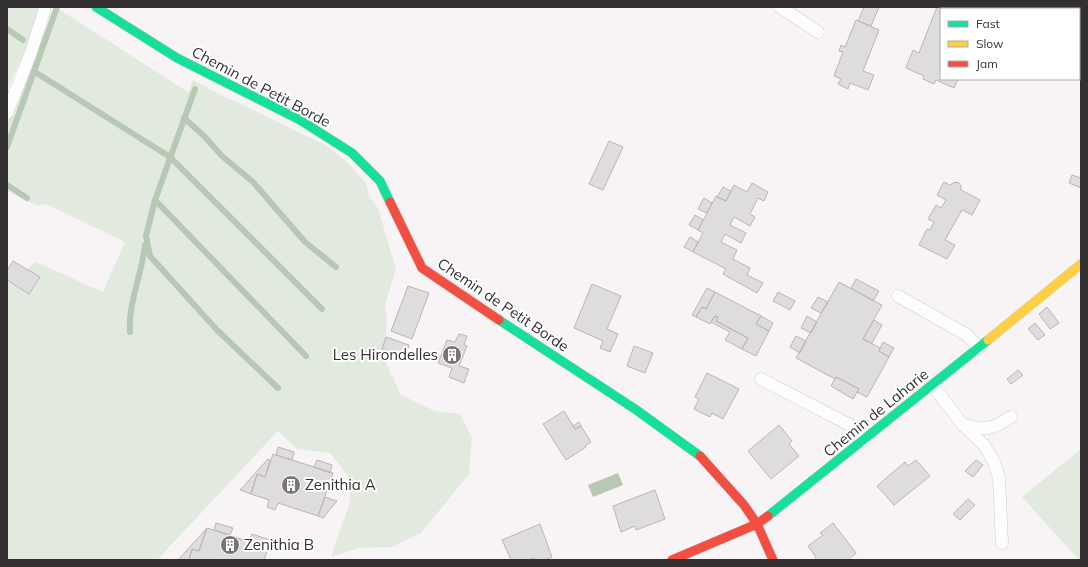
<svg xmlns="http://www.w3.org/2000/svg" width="1088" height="567" viewBox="0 0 1088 567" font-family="Mulish,sans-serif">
<rect width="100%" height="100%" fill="#f8f4f6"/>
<path fill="#e2eae0" d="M7,7H40L35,28L7,90Z
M57,8L188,92L193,80L231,100L241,104L325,145L347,162L366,183L369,196L378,208L396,269L385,305L387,319L385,361L401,395L435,411L460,414L472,438L469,474L421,533L392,547L359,548L331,557L337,538L349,506L352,481L330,453L297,449L278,431L157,560H7V284L36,262L103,292L125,242L46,204L37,206L7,191V122L40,40L50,30Z
M1081,449V560H1079L1022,497Z"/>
<path fill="#b7c8b5" d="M618,473L623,485L593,497L588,485Z"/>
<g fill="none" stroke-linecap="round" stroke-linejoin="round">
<path stroke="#b7c8b5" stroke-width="6" d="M7,29L23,40
M35,72L170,157L322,309
M195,89L155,200L306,356
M184,118L204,136L222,156L253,182L305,242L336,267
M7,147L57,7
M7,185L27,198
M155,200L146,236L150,256L217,330L278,388
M130,332C128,303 142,274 145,245"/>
</g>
<path fill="#dfdcde" stroke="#bab6b8" d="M864,7H879L871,26L858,21Z
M937,7L978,8L941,9V79H958L954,88L936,80L934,84L923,79L924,76L906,68L913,50L919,53Z
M1015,7H1046L1045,9H1019Z
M856,20L879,30L863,71L874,75L868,90L850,83L848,89L838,84L841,79L834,76L843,52L839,51L841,45L845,47Z
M1079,23L1081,24V49L1079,48Z
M609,141L623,147L603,190L589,184Z
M1072,175L1081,178V188L1069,183Z
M944,182L950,185L953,183L958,182L961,186V190L980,200L972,215L962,210L945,240L955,245L947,259L919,245L927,229L930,230L934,222L928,219L936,205L941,208L946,200L937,195Z
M752,183L768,192L764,201L758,198L750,214L755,217L750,226L734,217L730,225L746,233L741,243L725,234L721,242L737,250L733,259L750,268L747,275L763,283L757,293L723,274L726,269L693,252L703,233L698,230L716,196L726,201L734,185L747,192Z
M723,187L731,191L726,201L717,197Z
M704,198L712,203L707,213L698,209Z
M695,215L703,220L698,230L689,225Z
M690,237L698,242L693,252L684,247Z
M13,261L40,277L29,294L7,280V271Z
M856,279L879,291L873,301L851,288Z
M839,282L882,305L863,339L880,348L879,351L889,357L867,397L857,392L859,389L836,377L835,379L796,358Z
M592,284L621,296L607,329L618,334L610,352L600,348L603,341L574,328Z
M408,286L429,293L412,339L391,331Z
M707,288L715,292L706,309L702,307L696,317L692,315Z
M715,292L761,316L756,324L769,331L756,356L742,349L748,338L716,321L718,317L715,316L710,324L696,317L702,307L706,309Z
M778,292L795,301L790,310L773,301Z
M818,297L828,302L821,313L811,308Z
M1047,307L1059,323L1050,329L1039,314Z
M715,316L718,317L716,321L748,338L742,349L725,340L730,332L711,322Z
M761,316L773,323L769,331L756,324Z
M807,316L817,322L811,333L801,328Z
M874,320L882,325L872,343L863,339Z
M1035,323L1045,335L1038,340L1028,329Z
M459,334L467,336L464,345L467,346L459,366L469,369L464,383L449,377L452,368L438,363L447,340L455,342Z
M796,336L806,341L800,353L790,347Z
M386,337L409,345L405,357L382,349Z
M883,342L894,348L889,357L879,351Z
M634,346L653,353L645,373L627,366Z
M1018,370L1023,375L1011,384L1007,379Z
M707,373L739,389L723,419L712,413L710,417L694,409L699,399L695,397Z
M836,377L859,389L853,399L831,386Z
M564,411L575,429L581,426L591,442L585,446L586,447L566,460L543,424Z
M579,422L581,426L575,429L573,426Z
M779,425L792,441L789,444L799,456L771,479L748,451Z
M278,447L294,452L292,460L276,455Z
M273,454L333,473L318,516L278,503L275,510L267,507L269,500L251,494L257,474L265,477Z
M268,459L270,460L265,477L257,474L251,494L240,490Z
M317,460L332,465L330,473L314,467Z
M916,460L930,476L894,505L877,486L905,462L908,466Z
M976,460L983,465L973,477L965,471Z
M655,490L665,519L636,530L635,526L621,532L613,506Z
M325,497L337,501L323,518L318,516Z
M968,499L975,505L960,520L953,514Z
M216,523L233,528L230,535L214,530Z
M833,523L856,553L848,560H814L816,557L808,546L823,535L820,533Z
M540,524L552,557L544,560H535L534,558L529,560H511L502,540Z
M207,528L268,548L264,560H189L192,549L199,551Z
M207,528L199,551L192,549L189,560H178Z
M252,534L270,540L268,548L249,542Z"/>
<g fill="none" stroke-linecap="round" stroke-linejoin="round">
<g stroke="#d0cecf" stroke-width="13">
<path id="lane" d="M780,7L818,32
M7,113L30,55L44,12V7
M898,296L967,335L979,348
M761,379L848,424L864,441
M933,386L963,425L984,445L994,462L999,478L1002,543
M964,425C986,431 993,429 1011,417"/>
</g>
<g stroke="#d0cecf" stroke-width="10">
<path id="fast" d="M96,7L177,58L300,120L352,153L380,181L390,202
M499,320L635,409L700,456
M768,516L988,340"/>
</g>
<g stroke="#d0cecf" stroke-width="10">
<path id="slow" d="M988,340L1081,264"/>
</g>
<g stroke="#d0cecf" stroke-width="10">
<path id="jam" d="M390,202L422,268L499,320
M700,456L744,505L757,524L773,560
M672,560L757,524L768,516"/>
</g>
<use href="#lane" stroke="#fefdfe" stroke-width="12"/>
<use href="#fast" stroke="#16e098" stroke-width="9"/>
<use href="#slow" stroke="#ffcf43" stroke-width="9"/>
<use href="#jam" stroke="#f24e42" stroke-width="9"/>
</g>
<defs>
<g id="building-disc" transform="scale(1)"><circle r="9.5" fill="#797577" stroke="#fff"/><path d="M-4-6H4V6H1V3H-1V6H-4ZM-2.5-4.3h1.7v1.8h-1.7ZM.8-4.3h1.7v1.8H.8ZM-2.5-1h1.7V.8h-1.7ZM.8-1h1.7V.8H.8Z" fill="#fff"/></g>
</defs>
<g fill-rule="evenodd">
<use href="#building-disc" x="452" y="355"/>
<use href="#building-disc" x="291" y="485"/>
<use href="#building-disc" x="230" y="545"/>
</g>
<g text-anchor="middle" stroke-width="4" stroke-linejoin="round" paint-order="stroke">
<g font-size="15" fill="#343032" stroke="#fff">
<text transform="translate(261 87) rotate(28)" y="5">Chemin de Petit Borde</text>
<text transform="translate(503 305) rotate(34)" y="5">Chemin de Petit Borde</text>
<text transform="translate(876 413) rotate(-39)" y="5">Chemin de Laharie</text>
</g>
<g font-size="15" fill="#343032" stroke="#fff" text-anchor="start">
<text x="438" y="360" text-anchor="end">Les Hirondelles</text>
<text x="305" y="490">Zenithia A</text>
<text x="244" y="550">Zenithia B</text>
</g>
</g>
<rect width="1088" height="567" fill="none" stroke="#343032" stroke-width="16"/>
<rect x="940" y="8" width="140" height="72" fill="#ffffff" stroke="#aeacad"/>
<rect x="948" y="21" width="20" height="6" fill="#16e098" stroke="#aeacad"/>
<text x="976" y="28" font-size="12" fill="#343032">Fast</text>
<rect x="948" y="41" width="20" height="6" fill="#ffcf43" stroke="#aeacad"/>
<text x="976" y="48" font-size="12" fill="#343032">Slow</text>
<rect x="948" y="61" width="20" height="6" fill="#f24e42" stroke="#aeacad"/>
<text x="976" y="68" font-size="12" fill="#343032">Jam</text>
</svg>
